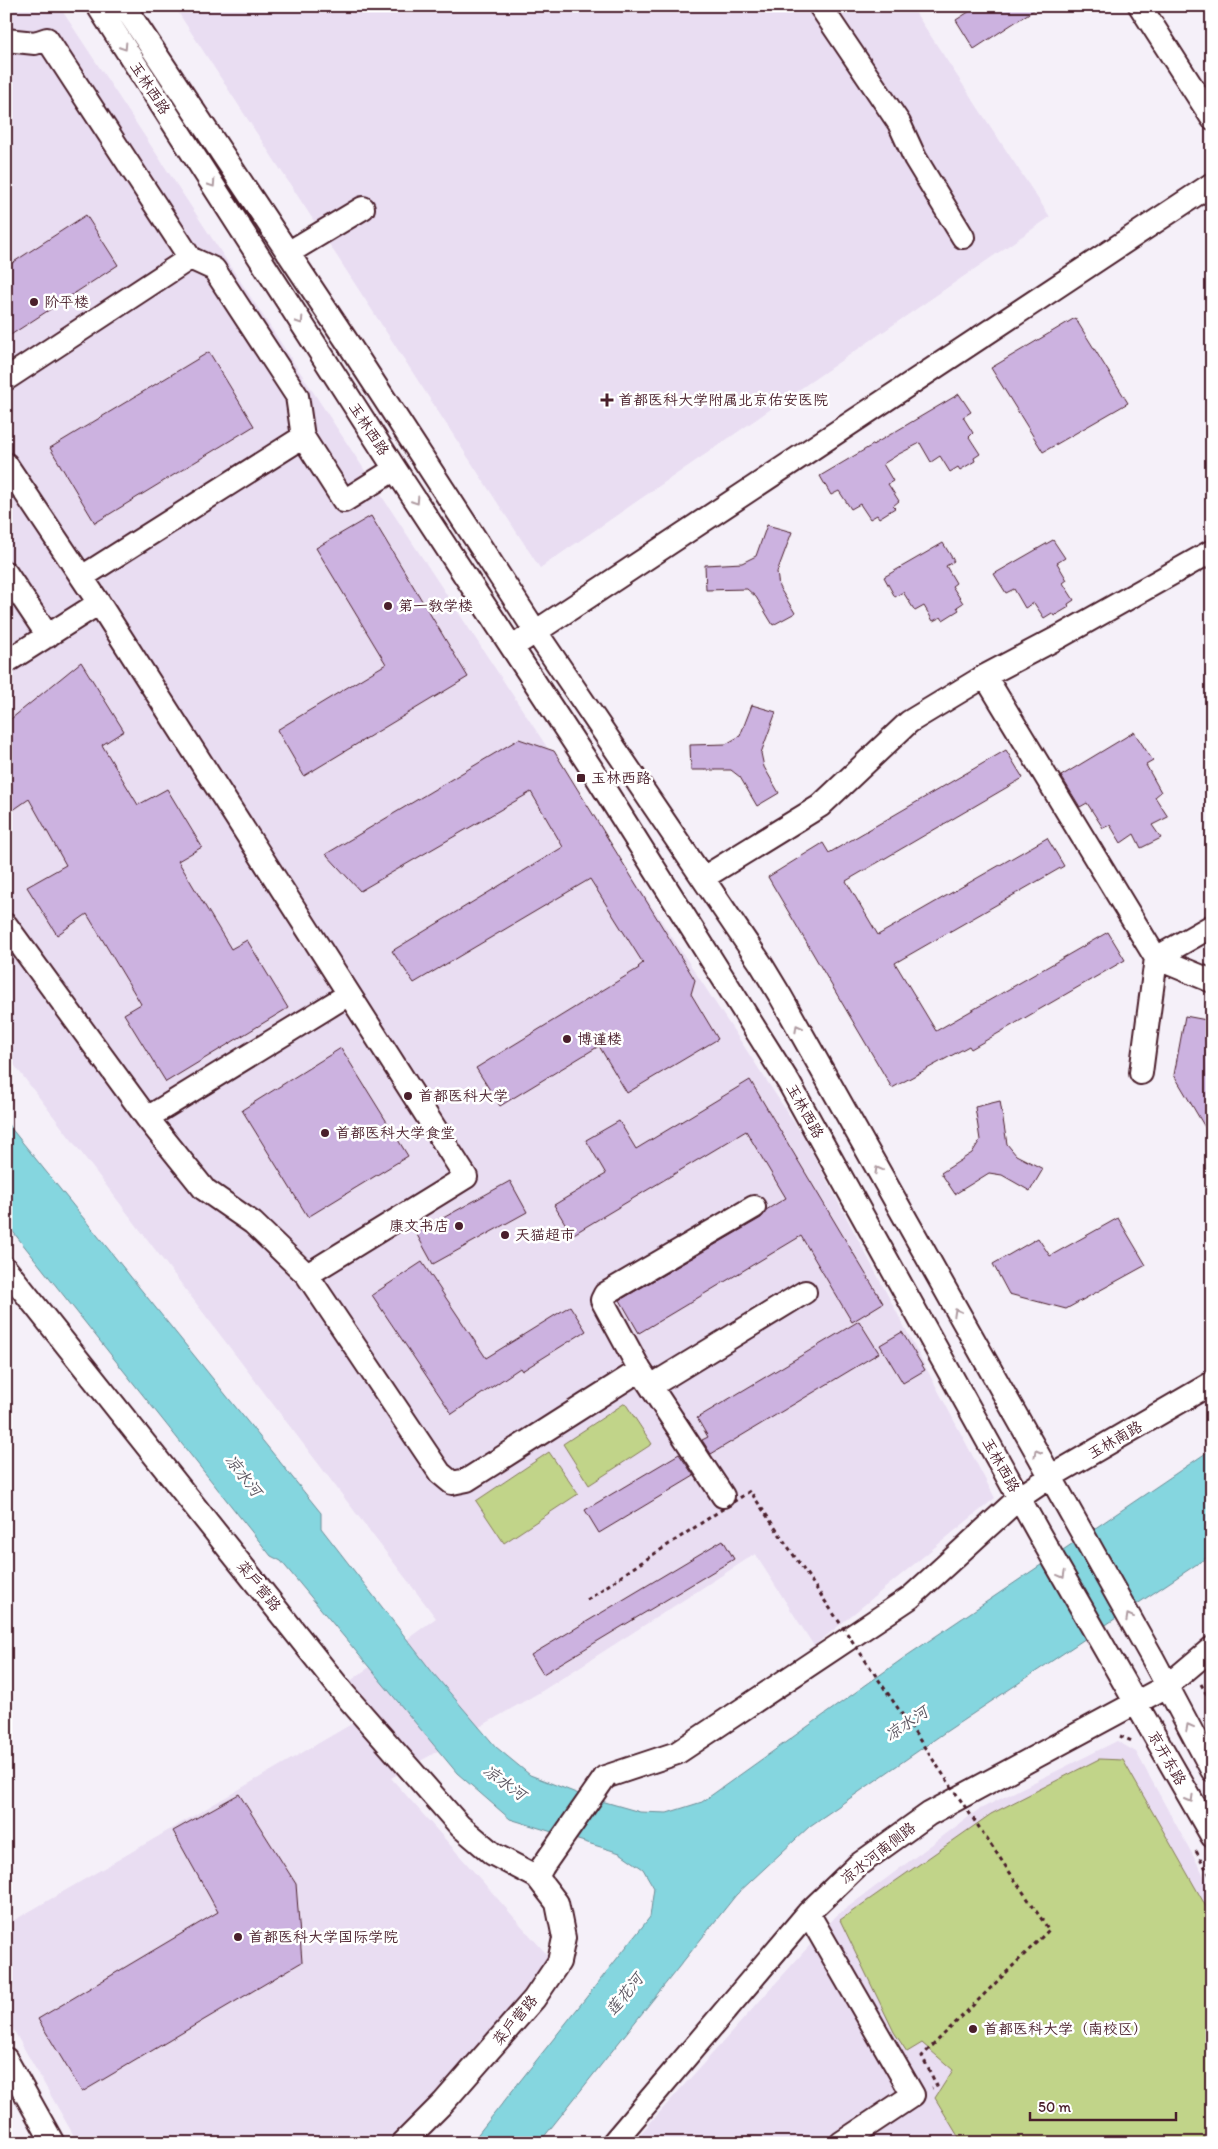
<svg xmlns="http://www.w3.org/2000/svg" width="1218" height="2149" viewBox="0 0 1218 2149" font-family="Itim,'LXGW WenKai TC',sans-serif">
<rect width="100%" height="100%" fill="#f5f0f9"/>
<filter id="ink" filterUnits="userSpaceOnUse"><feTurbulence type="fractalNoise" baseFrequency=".02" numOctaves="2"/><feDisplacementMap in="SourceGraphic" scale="10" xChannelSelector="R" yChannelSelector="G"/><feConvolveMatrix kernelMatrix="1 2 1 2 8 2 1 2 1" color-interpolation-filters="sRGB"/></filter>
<g filter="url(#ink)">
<path fill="#e9ddf2" d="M6,6H59L805,1139L995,1498L814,1646L755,1554L542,1691L391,1778L550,1958L495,2035L408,2121L384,2143H78L6,2017V1925L367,1715L349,1682L436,1618L6,1054Z
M174,6H911L1050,217L540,568Z
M1117,1741L1136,1752L1212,1890V2143H632L836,1916L978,1810Z"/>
<path fill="#c1d489" stroke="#867a5a" d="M625,1403L652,1444L589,1485L563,1444Z
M549,1452L578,1494L504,1543L476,1501Z
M1099,1759L1123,1760L1212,1917V2143H962L935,2098L953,2070L922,2043L907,2052L894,2032L840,1920L991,1814Z"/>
<path fill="#85d6df" stroke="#6d8d97" d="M6,1122L321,1513V1528L433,1673L496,1747L530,1775L584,1796L640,1812L667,1813L702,1802L905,1657L1212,1449V1554L944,1733L810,1826L736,1895L539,2143H471L650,1917L654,1888L643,1869L620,1853L510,1819L457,1773L281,1561L271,1556L6,1223Z"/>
<path fill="#ccb2e0" stroke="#4a1f2b" d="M978,6H1040L974,49L956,20Z
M86,215L118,265L6,338V267Z
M1075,318L1128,403L1043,452L991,368Z
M209,352L254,426L95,523L50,448Z
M959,394L971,412L963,417L973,433L969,437L980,454L974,458L975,461L960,470L958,467L950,472L940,456L931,462L920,443L899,454L883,464L893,481L888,484L899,501L893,506L895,508L879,518L877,515L870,519L860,504L851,509L839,491L831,495L820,476Z
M371,516L468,677L304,776L277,730L386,664L316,548Z
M767,525L792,532L777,572L779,587L795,613L773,625L756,597L747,589L706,590L705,565L742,563L756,556Z
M1053,540L1065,558L1057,563L1067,580L1063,583L1074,600L1068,604L1069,607L1054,616L1052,613L1044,618L1034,603L1025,608L1014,589L1006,593L994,574Z
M943,543L954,561L946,566L956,583L952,586L963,603L957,607L959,610L943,620L941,617L933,621L924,606L915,611L903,592L895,597L884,577Z
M81,662L124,731L102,745L138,805L167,789L202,847L178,861L231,949L247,940L288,1008L166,1082L124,1014L141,1004L87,914L57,935L27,887L66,865L29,799L6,815V723Z
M752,705L776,712L761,753L764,767L779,793L757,806L740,777L731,770H691L690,745L726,744L740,736Z
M1134,732L1153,761L1146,765L1161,792L1155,797L1168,817L1152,825L1161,838L1141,848L1134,834L1121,843L1110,825L1103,828L1087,803L1080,807L1061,776Z
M519,739L554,751L695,980L691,994L718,1039L627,1093L599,1046L500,1106L476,1068L639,968L638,967L643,963L590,879L414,983L392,951L563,847L531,792L360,891L326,854Z
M1006,750L1023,778L846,881L878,935L1047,838L1064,866L895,963L936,1031L1108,932L1125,960L971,1049L969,1046L892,1088L768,877L823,843L829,853Z
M1185,1016L1212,1021V1139L1174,1075Z
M341,1048L408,1156L308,1217L242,1110Z
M750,1080L883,1303L852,1322L801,1236L639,1333L620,1300L761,1218L766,1210L786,1198L746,1131L572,1235L554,1205L606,1174L586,1140L619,1121L636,1149Z
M1000,1101L1007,1144L1016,1155L1043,1169L1030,1191L1002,1175L989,1173L955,1194L941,1173L972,1153L980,1140L975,1107Z
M510,1181L527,1212L433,1264L416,1233Z
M1118,1218L1146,1265L1066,1309L1009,1294L993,1264L1038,1238L1050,1256Z
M422,1262L486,1358L570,1306L586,1331L522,1371L520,1368L452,1414L372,1295Z
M859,1321L879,1353L711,1454L702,1440L708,1437L697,1418Z
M902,1332L925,1370L903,1383L880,1345Z
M679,1454L694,1476L599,1533L585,1510Z
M723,1540L734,1559L543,1674L531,1655Z
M239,1794L296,1884L302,1962L82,2092L38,2019L218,1912L173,1831Z"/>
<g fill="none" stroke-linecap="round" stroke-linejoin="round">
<g stroke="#4a1f2b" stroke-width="26">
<path id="minor" d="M98,6L395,469L593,771L789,1083L1038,1532L1212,1836
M124,6L348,343L536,632L761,964L781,997L1153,1659L1212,1770
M820,6L899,123L915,158L963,237
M1140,6L1212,118
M6,40L35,43L47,39L190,258L6,379
M288,253L363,208
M190,258L214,269L297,396L303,437L344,501L395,469
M6,464L99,603L466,1177L307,1275
M6,573L48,636
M82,577L303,437
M523,640L1212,184
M6,662L99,603
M985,676L1156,958L1141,1073
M703,878L820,806L909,722L985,676L1061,636L1212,551
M6,925L147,1118L204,1189L253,1223L307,1275L440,1473L452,1483L467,1480L640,1370
M1156,958L1212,926
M1156,958L1212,981
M147,1118L349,994
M6,1269L345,1695L460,1826L493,1854L537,1877L543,1866
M651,1386L805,1292
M723,1496L640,1370L602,1300L605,1294L754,1207
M605,1777L677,1753L911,1597L1019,1498L1050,1477L1212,1383
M808,1913L913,2095L841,2143
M6,2059L53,2143
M403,2143L443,2103L534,1999L559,1962L564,1938L557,1903L537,1877
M613,2143L808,1913L858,1865L929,1814L1167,1686L1212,1648"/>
</g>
<path stroke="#4a1f2b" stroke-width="3" stroke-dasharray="4 4" stroke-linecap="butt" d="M587,1600L633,1568
M1201,1684L1212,1704
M1120,1736L1134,1742
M1196,1851L1212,1879
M932,2076L937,2086L932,2088"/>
<use href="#minor" stroke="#fff" stroke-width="22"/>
<g stroke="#4a1f2b" stroke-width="26" stroke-linecap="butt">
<path id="minor-bridge" d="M543,1866L605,1777"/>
</g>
<path stroke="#4a1f2b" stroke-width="3" stroke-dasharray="4 4" stroke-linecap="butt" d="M633,1568L750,1491L1049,1930L922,2056L932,2076"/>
<use href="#minor-bridge" stroke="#fff" stroke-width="22"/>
</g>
<defs><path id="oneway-chevron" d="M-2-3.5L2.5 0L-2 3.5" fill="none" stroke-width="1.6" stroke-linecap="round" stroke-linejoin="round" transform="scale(1.25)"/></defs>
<g stroke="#ae9aa0">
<use href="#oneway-chevron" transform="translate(124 47) rotate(57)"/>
<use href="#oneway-chevron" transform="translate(212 184) rotate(57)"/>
<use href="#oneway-chevron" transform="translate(300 321) rotate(57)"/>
<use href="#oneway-chevron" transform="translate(416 501) rotate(57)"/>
<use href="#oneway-chevron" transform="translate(798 1028) rotate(-119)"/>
<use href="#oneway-chevron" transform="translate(878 1170) rotate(-119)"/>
<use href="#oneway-chevron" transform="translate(957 1312) rotate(-119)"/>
<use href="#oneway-chevron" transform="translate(1037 1453) rotate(-120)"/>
<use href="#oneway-chevron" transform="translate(1062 1575) rotate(61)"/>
<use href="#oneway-chevron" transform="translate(1129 1617) rotate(-119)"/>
<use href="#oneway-chevron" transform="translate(1189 1727) rotate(-118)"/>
<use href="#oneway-chevron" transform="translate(1190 1799) rotate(60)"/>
</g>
</g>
<g fill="#4a1f2b" stroke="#fff" stroke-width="2">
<circle cx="34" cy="302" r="5"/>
<path d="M604.5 392.5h5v5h5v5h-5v5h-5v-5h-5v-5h5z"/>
<circle cx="388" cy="606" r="5"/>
<rect x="576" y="773" width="10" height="10" rx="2.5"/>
<circle cx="567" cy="1039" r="5"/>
<circle cx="408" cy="1096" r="5"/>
<circle cx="325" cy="1133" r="5"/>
<circle cx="459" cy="1226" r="5"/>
<circle cx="505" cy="1235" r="5"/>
<circle cx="238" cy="1937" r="5"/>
<circle cx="973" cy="2029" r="5"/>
</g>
<g text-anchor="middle" stroke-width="5" stroke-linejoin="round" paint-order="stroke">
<g font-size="15" fill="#4a1f2b" stroke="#fff">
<text transform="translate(150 88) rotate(57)" y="5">玉林西路</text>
<text transform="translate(369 429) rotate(57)" y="5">玉林西路</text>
<text transform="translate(805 1111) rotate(61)" y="5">玉林西路</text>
<text transform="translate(1115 1440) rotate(-30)" y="5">玉林南路</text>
<text transform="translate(1001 1465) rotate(61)" y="5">玉林西路</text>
<text transform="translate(259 1586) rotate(51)" y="5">菜户营路</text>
<text transform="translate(1167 1758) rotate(60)" y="5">京开东路</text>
<text transform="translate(878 1853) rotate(-38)" y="5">凉水河南侧路</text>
<text transform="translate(515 2020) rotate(-50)" y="5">菜户营路</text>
</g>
<g font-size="15" fill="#4a1f2b" stroke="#fff" text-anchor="start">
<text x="44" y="307">阶平楼</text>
<text x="618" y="405">首都医科大学附属北京佑安医院</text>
<text x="398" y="611">第一教学楼</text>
<text x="591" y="783">玉林西路</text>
<text x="577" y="1044">博谨楼</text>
<text x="418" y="1101">首都医科大学</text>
<text x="335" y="1138">首都医科大学食堂</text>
<text x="449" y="1231" text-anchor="end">康文书店</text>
<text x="515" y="1240">天猫超市</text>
<text x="248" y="1942">首都医科大学国际学院</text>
<text x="983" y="2034">首都医科大学（南校区）</text>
</g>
<g font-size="16" font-style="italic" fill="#5c5661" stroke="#fff">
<text transform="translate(244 1475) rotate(52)" y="6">凉水河</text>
<text transform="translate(906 1723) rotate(-34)" y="6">凉水河</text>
<text transform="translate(505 1782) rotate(36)" y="6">凉水河</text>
<text transform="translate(624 1994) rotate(-51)" y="6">莲花河</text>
</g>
</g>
<rect width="1218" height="2149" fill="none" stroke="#fff" stroke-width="25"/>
<rect x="12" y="12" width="1193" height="2124" fill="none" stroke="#4a1f2b" stroke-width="2" filter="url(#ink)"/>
<path d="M1030 2112v8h146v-8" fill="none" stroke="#4a1f2b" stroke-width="2.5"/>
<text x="1038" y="2112" font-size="15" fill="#4a1f2b" stroke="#ffffff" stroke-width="4" paint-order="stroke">50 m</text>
</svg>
